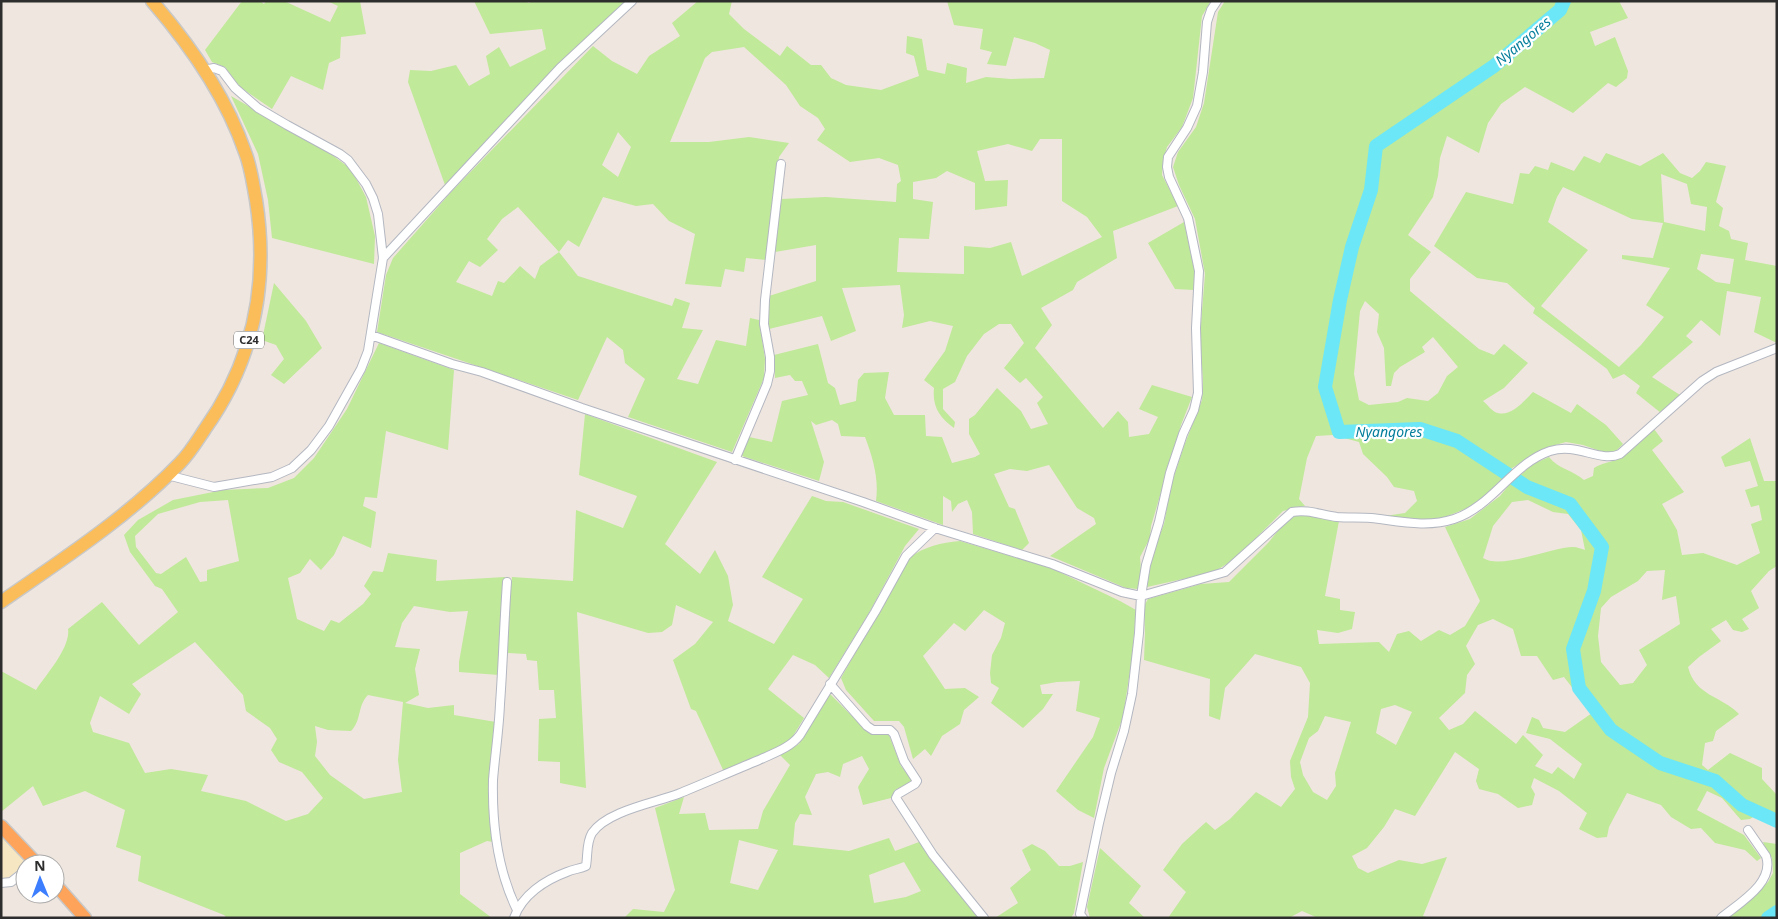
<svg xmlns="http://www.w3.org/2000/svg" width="1778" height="919" viewBox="0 0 1778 919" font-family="'Noto Sans',sans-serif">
<rect width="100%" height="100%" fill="#efe6df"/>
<path fill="#c0e999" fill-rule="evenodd" d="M242,1H260L264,4L266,1H284L330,22L338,6L327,1H360L366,34L341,37L340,58L329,63L323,90L291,76L272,109L240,87L225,67L212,62L205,50Z
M474,1H527L528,3L533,1H627L561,63L445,185L408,82L410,70L431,71L456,65L469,86L490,74L486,56L499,47L510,67L546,49L542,29L490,34Z
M698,1H732L729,14L744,29L780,56L787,46L811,65H821L831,78L846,85L881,90L919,76L914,56L906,53L907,36L922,39L927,70L945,74L947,63L967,68L966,83L986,77L1011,79L1044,78L1050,50L1035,43L1014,37L1006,66L987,64L992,52L980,49L983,29L954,25L947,1H1211L1202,16L1193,98L1182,127L1167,147L1163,161L1162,175L1178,206L1113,231L1117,258L1077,282L1073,290L1041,308L1052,325L1035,348L1103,428L1118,411L1128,422L1129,437L1149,434L1158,417L1139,409L1152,385L1192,397L1181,425L1151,526L1150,538L1140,557L1141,571L1138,589L1126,588L1050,556L1096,524L1094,518L1077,508L1049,465L1027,471L1010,469L994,474L1009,507L1015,509L1029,543L1022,550L973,534L972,512L967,500L958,504L952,512L951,501L943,496V525L876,501C879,479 873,458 865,437L841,436L838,424L832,420L816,425L811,421L824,462L819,481L742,456L749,437L772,442L782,401L808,395L802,381H795L790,375L775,378L774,355L818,344L828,383L835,388L840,405L856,401L858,380L864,373L889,372L885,398L894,415H925L926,436L942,437L952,463L975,457L980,454L969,434V419L975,415L997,388L1021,411L1031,429L1048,424L1037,403L1043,397L1026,378L1020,383L1004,368L1024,343L1011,324H999L984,334L967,356L955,382L943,389V409L955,422L954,428C940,418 932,407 934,388L924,380L945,351L953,326L930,321L902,328L904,315L900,285L842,288L856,331L831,341L822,316L769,329L767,321L769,296L816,281V245L775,252L781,199L826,197L896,202L897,184L901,181L898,165L879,158L850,162L817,140L825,129L818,118L800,106L786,85L744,47L712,52L705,58L670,142H709L749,137L789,143L779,157L766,260L746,258L744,272L725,269L721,287L685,284L695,234L669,221L653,204L636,206L603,197L579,247L568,240L559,252L578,276L672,306L675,298L690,303L682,328L703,330L677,379L698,384L716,340L746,346L750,318L759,320L765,359L764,378L732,452L628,417L645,379L625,363L623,350L607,337L578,400L377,332L386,275L393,258L452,191L593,46L612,61L637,74L649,56L680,36L672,23ZM618,132L631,147L618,177L602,165ZM1040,139H1062V201L1087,217L1102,237L1022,276L1011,242L990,248L964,246V274L897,272L899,238L929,239L933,202L913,199V182L936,178L947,171L975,183V210L1007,206L1008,180L985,181L977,151L1008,144L1032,151ZM518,207L559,252L540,266L535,279L520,266L504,283L498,281L492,296L456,282L469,261L480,267L498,250L487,239L502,219Z
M1225,1H1619L1628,18L1590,32L1595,46L1615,37L1628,71L1627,78L1616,87L1608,83L1573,113L1525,87L1501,104L1488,123L1479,153L1447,136L1440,158L1438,176L1433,197L1408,235L1431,252L1410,279V291L1479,349L1494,355L1504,344L1528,363L1504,388L1483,401C1487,404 1491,410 1495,412C1510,419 1524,401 1533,392L1571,413L1577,404L1606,425L1623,444L1616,451L1606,453L1583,445L1566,442L1545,448L1509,470L1493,491L1470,507L1440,519H1405L1385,516L1405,513L1417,501L1414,491L1394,487L1387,477L1363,454L1359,442L1333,435L1316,436L1307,458L1299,499L1305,506L1283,511L1236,558L1214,572L1147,587L1152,554L1164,524L1171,485L1184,446L1202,400L1203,382L1200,336L1205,274L1195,219L1179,185L1173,167L1178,152L1196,127L1204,103L1218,12ZM1365,301L1379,314L1377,332L1384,348L1386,386H1391L1394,373L1400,367L1425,352L1422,347L1433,337L1458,367L1447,376L1438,393L1428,401L1407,398L1398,402L1369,405L1359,400L1354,374L1360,311Z
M231,96L328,152L351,169L366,197L375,236L374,264L272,238L268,200L258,154Z
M1606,153L1640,166L1663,153L1680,173L1692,178L1700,171L1706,162L1726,166L1716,202L1723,208L1719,226L1729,231L1731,239L1748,243L1745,260L1777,266V343L1754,332L1761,297L1727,291L1720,336L1701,320L1686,336L1693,342L1652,377L1680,395L1661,413L1636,393L1640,386L1624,374L1613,379L1607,369L1533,313L1535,308L1507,283L1477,278L1434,246L1466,192L1513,204L1520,173L1529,174L1535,166L1548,170L1551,162L1574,171L1584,156L1600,163ZM1661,174L1687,184L1691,204L1707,207L1705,231L1664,222ZM1563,187L1632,219L1663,223L1653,258L1622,255V259L1670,268L1646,305L1664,317L1641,345L1619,367L1541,306L1588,250L1548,222L1557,197ZM1701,254L1734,259L1730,284L1716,282L1697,269Z
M1184,222L1195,273L1194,290L1175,289L1148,243Z
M274,283L306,321L322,348L284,384L271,375L284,359L276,345L262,340Z
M379,343L454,370L448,450L386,431L377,498L365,497L363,506L376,512L371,548L343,536L334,555L321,570L310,559L300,573L288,578L297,619L324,631L331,620L339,623L363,604L371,594L364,586L373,571L383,572L388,553L437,560L436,581L505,577L499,675L459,672V662L468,611L450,612L414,606L402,623L395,647L420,649L415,669L419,695L405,703L428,708L454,705V715L496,722L490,809L493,842L487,841L460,853V894L492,918H227L224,915L138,881L141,856L116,847L125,810L85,791L43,806L33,786L1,812V671L36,690C46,675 71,647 68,629L102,602L139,645L178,612L162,589L155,586L130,552L124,535L138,520L173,500L223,490L268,488L294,478L314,458L347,409ZM228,500L239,561L207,570V581L200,582L186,557L161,574L156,573L136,547L135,536L158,514L200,502ZM195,642L243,695L246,711L270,728L277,739L271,750L279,762L302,772L323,798L308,814L286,821L246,801L201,791L208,775L171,769L145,773L129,743L93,732L90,723L100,696L129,714L141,694L132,684ZM368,695L403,702L398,760L402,792L364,799L330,775L315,756L317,742L315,726L328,730L351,731C362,720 357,706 368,695Z
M585,414L717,462L665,544L700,574L715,550L728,576L733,605L728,621L774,644L803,599L762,577L812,496L826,501L843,502L919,529L905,546L869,613L829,678L815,665L793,655L768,689L804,718L793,736L784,745L724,772L696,711L691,709L673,660L695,644L713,622L676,605L672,625L662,632L648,633L577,612L586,788L560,783V762L538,761L539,719L556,718L554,690H539L537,661L527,660L526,654L506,653L507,617L512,577L573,581L576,510L623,528L637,496L579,475Z
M1654,429L1663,441L1652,450L1684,492L1662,504L1677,530L1682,555L1703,553L1737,565L1760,553L1751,524L1762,520L1759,505L1751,507L1745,490L1758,486L1750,461L1725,467L1721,457L1750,438L1764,481H1777V566L1769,571L1751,591L1759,608L1742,619L1749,629L1742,632L1733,630L1726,620L1711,629L1721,641L1699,657L1688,667C1695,696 1722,696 1739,714L1716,731L1713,741L1705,743L1702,765L1708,770L1730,753L1762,768V779L1777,795V827L1756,815L1750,819L1741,820L1722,798L1707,791L1697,810L1744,835L1761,858L1757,861L1745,850L1715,843L1701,828L1691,829L1671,817L1661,805L1627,793L1609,827L1607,837L1597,838L1579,829L1587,813L1559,791L1534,778L1531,787L1535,794L1532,805L1518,808L1498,794L1479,789L1476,781L1479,769L1455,752L1415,816L1395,809L1384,827L1367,848L1352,856L1358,868L1368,873L1399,860L1422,864L1447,857L1423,916L1430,918H1318L1302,911L1289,918H1168L1186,892L1163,870L1182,844L1206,822L1215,830L1230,819L1256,792L1281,807L1295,789L1291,777L1290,761L1308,717L1310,683L1301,667L1255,654L1225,688L1220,720L1209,716L1210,679L1144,660L1145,633L1144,606L1148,599L1201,584L1229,582L1268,543L1282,526L1295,516L1303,514L1339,521L1325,596L1340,599V610L1355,612L1352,629L1338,633L1317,630L1319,644L1379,642L1389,652L1397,634L1409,631L1421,641L1439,630L1450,635L1465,626L1480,601L1445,527L1470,519L1500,496L1509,485L1533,464L1549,457C1558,469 1573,470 1584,480L1593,476L1594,468C1603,463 1607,463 1616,460C1630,454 1642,439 1654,429ZM1528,500L1553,512L1568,514L1581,530L1585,550C1582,549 1577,547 1573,547C1552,547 1501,570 1483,558L1493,526L1512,502ZM1665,570L1662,600L1676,596L1680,624L1639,650L1647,665L1633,683L1620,685L1601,662L1598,636L1601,608L1611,597L1638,581L1647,571ZM1493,619L1513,629L1521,656H1537L1553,680L1564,677L1592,713L1565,732L1543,728L1539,720L1532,717L1526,733L1550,739L1582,764L1574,779L1558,767L1552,774L1535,766L1543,755L1523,735L1516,744L1475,711L1463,724L1449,730L1439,718L1465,693L1467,675L1475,664L1466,646L1478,625ZM1395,705L1412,712L1396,745L1376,733L1381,709ZM1325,716L1351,722L1335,773L1336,786L1327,800L1313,792L1303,775L1300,762L1309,738L1318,731Z
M960,541L1051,568L1120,601L1136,610L1132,658L1123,717L1104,768L1094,818L1078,810L1056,791L1093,737L1100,718L1076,711L1080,681L1057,682L1040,685L1042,694H1053L1043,709L1023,728L991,703L999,688L991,683L990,673L992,655L1001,638L1005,623L984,610L965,631L954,623L923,656L945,689L965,688L979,697L964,710L960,724L942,736L931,756L925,749L913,759L904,727L899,721H874L846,690L841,678L909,558C925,546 941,543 960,541Z
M830,694L868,732L889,735L901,766L913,781L895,790L891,798L863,805L858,787L869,769L862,756L843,764L840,777L828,772L816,774L805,797L812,815L800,814L795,823L793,845L849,851L889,838L895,851L919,842L980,918H624L633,909L664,912L675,890L655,808L684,797L679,814L705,813L709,830L758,829L763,811L790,765L780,755L799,744ZM739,840L778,850L758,890L730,883ZM904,862L921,891L906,897L874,903L869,875Z
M1763,842L1777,844V918H1728L1768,882L1773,873L1772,858L1767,852Z
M1032,844L1045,851L1059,866H1070L1083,862L1074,913L1071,918H995L1018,903L1010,888L1031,870L1022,850Z
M1100,848L1141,886L1129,903L1145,918H1090L1087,907Z"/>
<path fill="#f6e6c1" d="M1,834L28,861L7,879L1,878Z"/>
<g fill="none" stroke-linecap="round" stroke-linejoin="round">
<path stroke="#6ce7f7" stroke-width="14" d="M1564,1L1560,10L1494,66L1376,146L1371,190L1352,247L1340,300L1325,387L1339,432L1420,429L1457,441L1527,487L1570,504L1602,547L1594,591L1573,649L1579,688L1611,730L1660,763L1715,781L1742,805L1777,821
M1768,918L1777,912"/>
<g stroke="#b3b7c1" stroke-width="10">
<path id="minor" d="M383,258L560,68L632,1
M371,335L452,364L482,372L582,408L863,502L935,528L1052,564L1122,592L1141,596L1225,572L1292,512C1308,509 1321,515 1337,517C1348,518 1360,517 1371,518C1398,521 1427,528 1454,519C1493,506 1512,464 1550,451C1577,442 1600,463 1620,454L1702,381L1716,372L1777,348
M735,460L767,384L770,371V357L764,324L765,300L781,164
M167,475L214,487L272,477L292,468L311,450L329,426L361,369L368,351L383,258L378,214L373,198L366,184L348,160L340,154L287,125L258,108L235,88L222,71L214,68L204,70
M507,582C504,623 503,663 500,704C499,729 495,755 493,780C492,823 498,871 517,910
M830,684L867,726L873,730H890L894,734L904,761L917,781L915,784L898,794L896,798L933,855L984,918
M1,883L11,882L25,871
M514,918C522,895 545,880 567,872C573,869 580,869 586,866C588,855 586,843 592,833C607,811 654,803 678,794C705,783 732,771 759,760C774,753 790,748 800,735L875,612L906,556L935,528
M1083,918L1080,914L1099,823L1111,773L1124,731L1132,694L1139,633L1141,596L1146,565L1159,522L1170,473L1183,434L1194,410L1198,393L1196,328L1199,271L1188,218L1169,177L1167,167L1168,157L1187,128L1197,106L1203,72L1207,22L1211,10L1217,1
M1721,918C1739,903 1775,883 1766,856L1748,830"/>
</g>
<g stroke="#c8c8c8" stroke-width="15">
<path id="primary" d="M1,602C63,559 128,517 180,463C190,453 197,441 205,429C254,360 269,283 256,200C253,184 251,167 245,152C226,96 190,45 152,1"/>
</g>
<g stroke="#c8c8c8" stroke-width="15">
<path id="trunk" d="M1,826L37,864
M55,884L85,918"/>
</g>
<use href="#minor" stroke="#fff" stroke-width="8"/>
<use href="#primary" stroke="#fbbd59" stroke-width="12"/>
<use href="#trunk" stroke="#fda35a" stroke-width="12"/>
</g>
<g text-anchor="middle" stroke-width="4.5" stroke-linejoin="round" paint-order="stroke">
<rect fill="#fff" stroke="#6c6c6c" stroke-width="1" x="234" y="331.5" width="30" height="17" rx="4"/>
<g font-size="11" font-weight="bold" fill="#2d2d2d">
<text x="249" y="344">C24</text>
</g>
<g font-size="14" font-style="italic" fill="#057e9c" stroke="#fff">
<text transform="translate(1523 41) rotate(-40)" y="5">Nyangores</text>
<text x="1389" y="437">Nyangores</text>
</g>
</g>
<rect width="1778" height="919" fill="none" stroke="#2d2d2d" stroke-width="5"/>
<g transform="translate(40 879) rotate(359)"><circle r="24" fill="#ffffff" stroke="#ababab"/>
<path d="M0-4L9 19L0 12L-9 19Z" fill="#3d7eff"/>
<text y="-8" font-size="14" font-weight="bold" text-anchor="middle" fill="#2d2d2d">N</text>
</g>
</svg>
